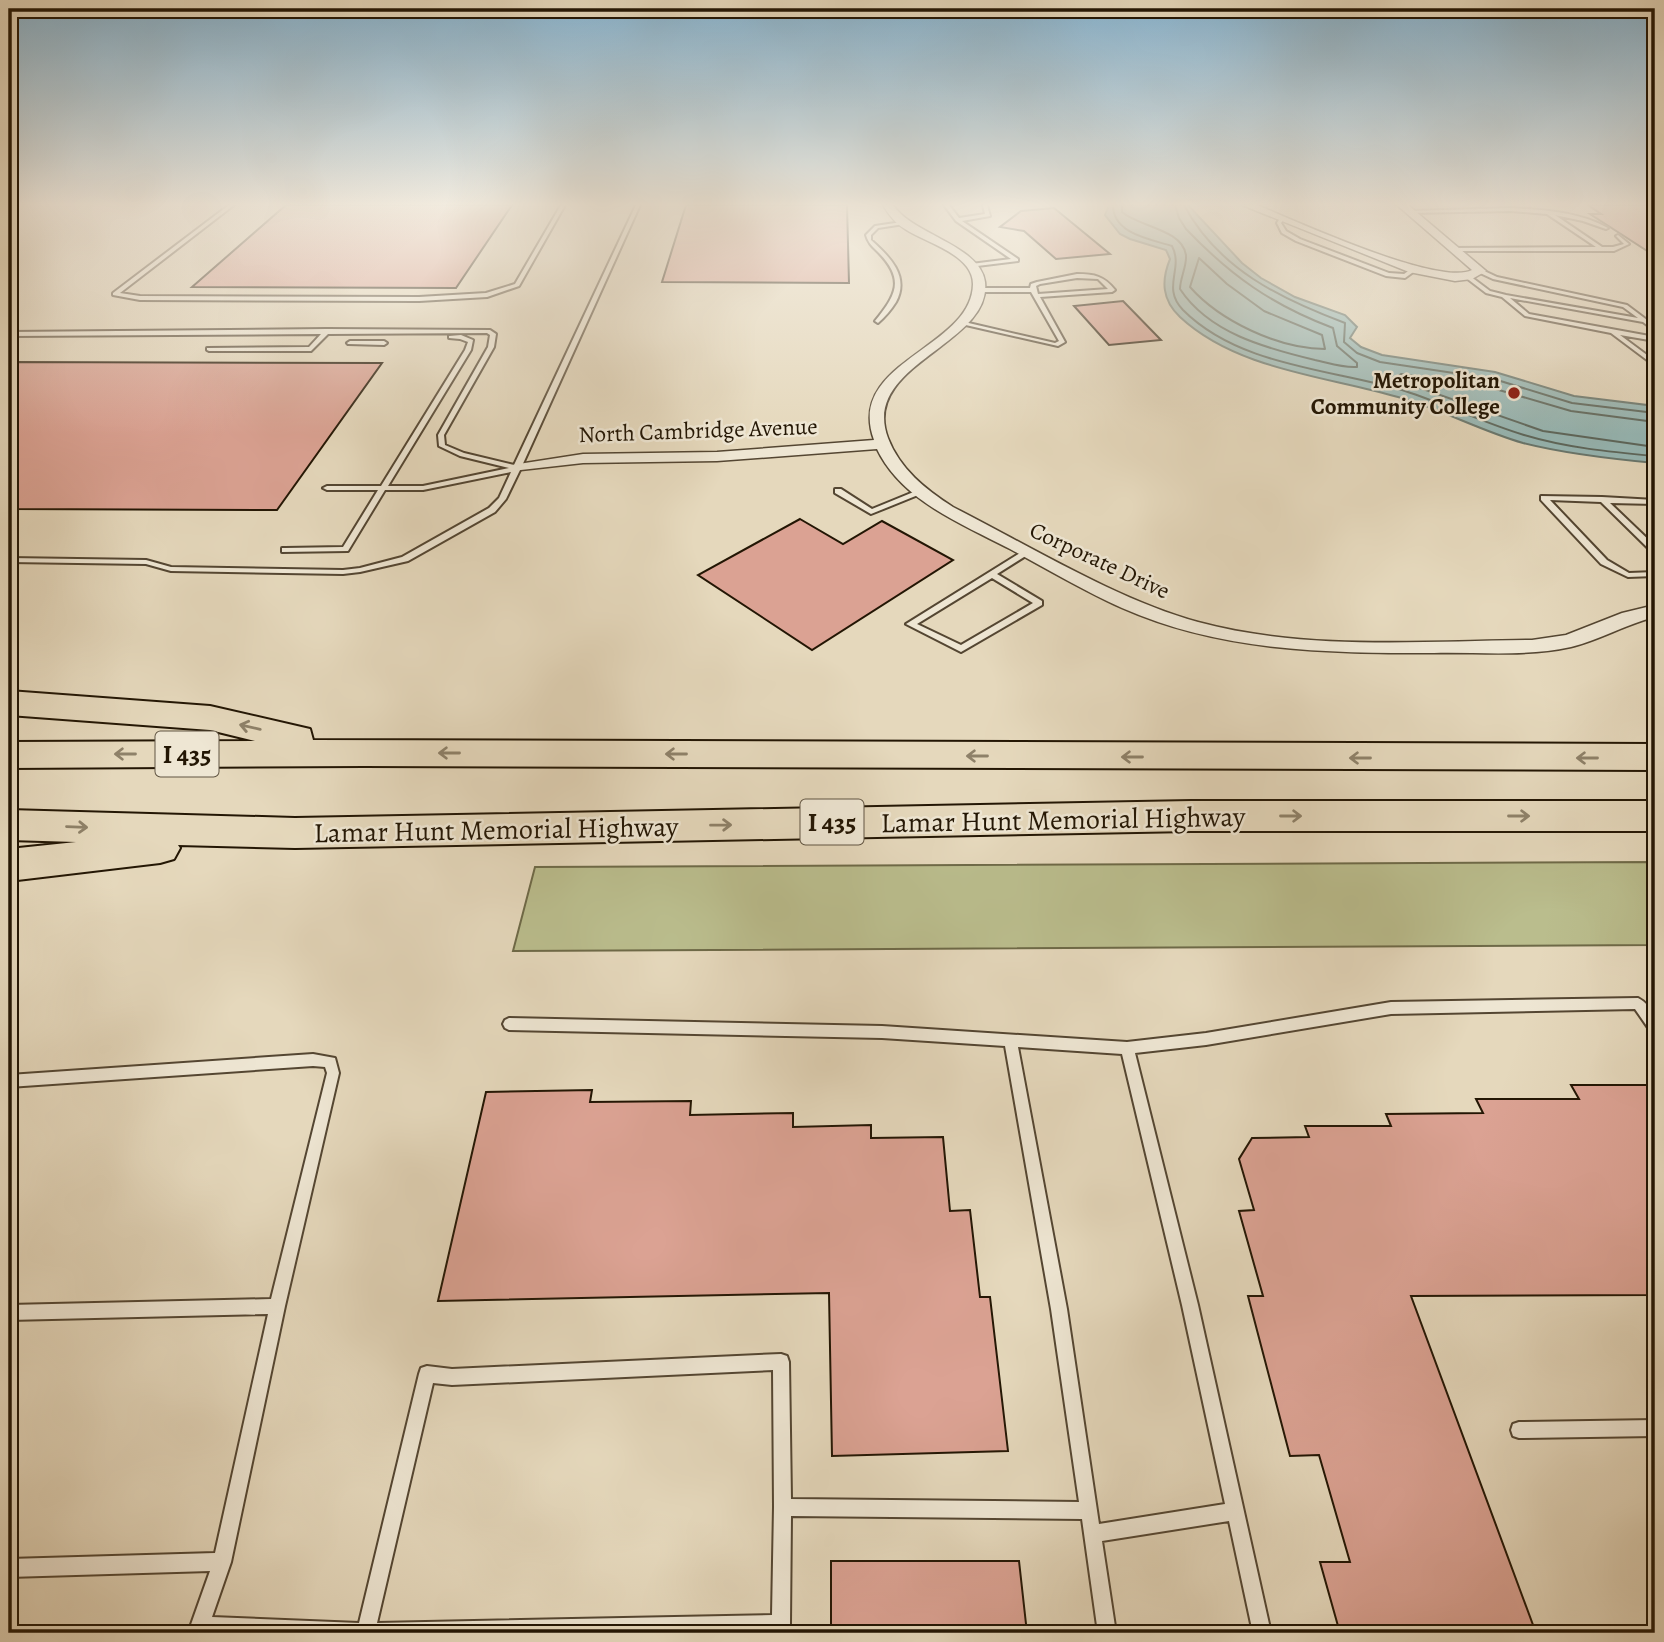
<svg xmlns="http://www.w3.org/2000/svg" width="1664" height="1642" viewBox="0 0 1664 1642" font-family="Alegreya,serif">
<rect width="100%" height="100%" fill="#e5d8bc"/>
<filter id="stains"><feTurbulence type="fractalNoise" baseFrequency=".00286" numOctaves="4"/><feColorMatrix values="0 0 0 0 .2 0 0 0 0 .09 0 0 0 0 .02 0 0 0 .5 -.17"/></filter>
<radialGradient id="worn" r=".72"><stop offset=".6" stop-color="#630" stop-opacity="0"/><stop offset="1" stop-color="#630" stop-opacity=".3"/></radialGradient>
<path fill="#babd8d" stroke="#6e6a48" stroke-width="2" d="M1655,862V945L513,951L535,867Z"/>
<path fill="#97b9b7" stroke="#69786f" stroke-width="2" d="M1109,205H1188L1242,263L1261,278L1295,297L1345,315L1357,327L1350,338L1361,347L1382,355L1495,372L1574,396L1655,406V463C1612,459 1566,454 1523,443C1481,431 1441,409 1398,397C1326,376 1237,370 1180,317C1162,300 1161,281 1170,259L1166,250L1130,239L1120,234L1105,215Z"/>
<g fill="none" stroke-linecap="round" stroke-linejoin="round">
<path stroke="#5d685e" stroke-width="2" d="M1113,205C1113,234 1150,239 1172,246C1184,269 1161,287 1183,310C1240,367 1333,369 1405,391C1445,404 1484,423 1524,435C1567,448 1611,452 1655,456
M1122,205V212C1139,227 1182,229 1186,255C1187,266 1180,278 1180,289C1209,333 1265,348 1315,360C1329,363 1342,368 1357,367V363L1337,346L1333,328C1272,305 1231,276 1186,229L1179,218L1175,205
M1184,205C1218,269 1281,299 1345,323L1344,342L1357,353L1380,362L1494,379L1572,403L1655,413
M1199,258L1227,284L1264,311L1322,335L1325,349C1279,349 1220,321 1190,287Z
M1655,422L1571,411L1492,388L1401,374L1397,377L1400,381L1543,431L1655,447"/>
</g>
<path fill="#dba293" stroke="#231604" stroke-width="2" d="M286,205H512L456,288L192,287Z
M686,205H847L849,283L662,282Z
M1588,205H1655V256L1590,214H1601Z
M1054,208L1110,254L1056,259L1024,231L1000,227L1021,211Z
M1123,301L1161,340L1109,345L1074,306Z
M9,362L382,363L277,510L9,509Z
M800,519L843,544L882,521L953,560L812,650L698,575Z
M1571,1085H1655V1295L1411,1296L1536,1633H1340L1320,1562H1350L1319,1455L1290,1456L1248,1296H1263L1239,1211L1254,1210L1239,1159L1252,1138L1309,1137L1305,1126H1391L1386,1114L1483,1113L1476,1099H1579Z
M592,1090L590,1102L691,1101L690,1115L793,1113V1127L871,1125V1138L943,1137L950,1211L970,1210L980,1297H990L1008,1451L832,1456L829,1293L438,1301L486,1092Z
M831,1561H1019L1027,1633H831Z"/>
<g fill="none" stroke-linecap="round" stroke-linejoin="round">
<g stroke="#544632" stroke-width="4">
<path id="lane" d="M229,205H234L120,293L140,296L419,297L486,293L515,284L561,205H565L519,286L487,297L419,301L140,300L113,295V293Z
M636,205H640L521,468L506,499L495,512L408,561L360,572L343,574L171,571L146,564L9,562V558L146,560L171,567L343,570L360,568L402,557L489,508L499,498L511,472L423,490H385L348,551L282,552V548H285L343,547L378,490H327L323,488L327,486H381L465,350L468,342L460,339L449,338V336L461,335L473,340L471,350L388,486H423L509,468L460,456L439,446L438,435L488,347L490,335L487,333L328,334L311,351H209L207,350V348L309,347L321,334L9,336V332L327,329L490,330L496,334L494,347L444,435L445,445L464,453L514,465Z
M944,205H949L959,218L985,214L983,205H987L990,216L962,221L1018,259V261L969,267L971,264L1011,259L956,221Z
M1511,208C1544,210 1579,212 1608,228L1606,229L1583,221L1555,215L1602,247H1613L1624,244L1616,236L1618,235L1629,244L1614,251H1453L1451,248L1596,247L1547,214L1511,211L1410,213L1408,212L1410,211Z
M1280,218L1284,219L1281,223L1286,231L1300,239L1389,273L1404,274L1411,269L1416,270L1405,278L1386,276L1296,241L1282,233L1277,223Z
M902,222L904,224L878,228L871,235V240C889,256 910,276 896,302C891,310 885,317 878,323L875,321C896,295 905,280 879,253C873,247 868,243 866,235L875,226Z
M1480,269L1497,277L1627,305L1655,326V331L1643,322L1510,298L1529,314L1655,337V341L1620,335L1655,361V366L1611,333L1525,316L1502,297L1486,293L1465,277L1470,276L1490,291L1506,295L1638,318L1623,307L1493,279L1478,272Z
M1077,274C1094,274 1104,276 1115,290L1112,292L1040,297L1065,342L1058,346L957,323L960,321L1055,343L1059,341L1031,292H979L976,290L979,288H1030L1031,284L1037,282ZM1077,278L1098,279L1108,289L1038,294L1036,286L1040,284Z
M350,341H384L387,343L384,345L348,344L347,343Z
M835,489H841L872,509L916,491L923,493L871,514L835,493Z
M1541,496L1602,497L1655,500V504L1610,503L1655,546V552H1652L1601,502L1550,500L1607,560L1629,573L1655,572V576L1628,577L1601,564L1541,500Z
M1025,550H1028L1032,552L997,574L1042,601V605L961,652L906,624ZM992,578L1033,603L961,645L917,624Z
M1638,998C1652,1005 1655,1019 1655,1034L1651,1032L1635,1009L1391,1014L1206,1045L1135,1053L1198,1305L1271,1633H1253L1229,1521L1102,1541L1116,1633H1098L1082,1519L791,1516L790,1624L787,1630L781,1633H188L210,1571L9,1577V1559L215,1553L268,1314L9,1320V1305L271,1299L327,1073L325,1067L313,1066L9,1087V1075L313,1054L335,1058L339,1073L285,1306L231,1562L212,1617L359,1623L419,1374L421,1368L427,1366L452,1369L781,1354L787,1356L789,1362L791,1499L1079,1502L1051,1309L1005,1046L882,1038L509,1030L505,1028L503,1024L505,1020L509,1018L882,1026L1127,1042L1206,1033L1391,1002ZM1018,1047L1122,1054L1182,1305L1225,1504L1099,1524L1067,1309ZM773,1370L774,1507L772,1615L377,1623L433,1383L452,1385Z
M1655,1420V1436L1519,1438L1513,1436L1511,1430L1513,1424L1519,1422Z"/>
</g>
<g stroke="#544632" stroke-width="3">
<path id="street" d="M883,205H893C913,235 980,245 985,282C992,345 860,364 888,438C900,469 925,489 953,507C1028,545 1117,600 1198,622C1306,651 1422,641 1532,640L1566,635L1622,613L1655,605V617C1626,624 1600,640 1571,647C1526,657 1479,652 1434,653C1327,653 1221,652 1122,608C1084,591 1047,569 1010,549C962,524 902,501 877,449L717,461L583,463L512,471L509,468L512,465L583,454L717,452L874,440C845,361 972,349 973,284C973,254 924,242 905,229C895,223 889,215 883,205Z
M1242,205H1257C1296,221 1439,287 1472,270L1397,205H1408L1486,271L1472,279L1455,281L1409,272Z"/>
</g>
<g stroke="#231604" stroke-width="4">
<path id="highway" d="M9,691L210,706L310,729L313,740L1655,744V770L364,766L9,768V742L255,741L210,730L9,715Z
M1191,801H1655V831H1191L295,848L178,845L180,848L174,859L160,863L9,881V849L76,842L9,840V810L295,818Z"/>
</g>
<use href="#lane" fill="#eee6d3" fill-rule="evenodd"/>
<use href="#street" fill="#eee6d3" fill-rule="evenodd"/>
<use href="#highway" fill="#e5d8bc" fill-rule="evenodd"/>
</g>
<defs><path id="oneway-shaft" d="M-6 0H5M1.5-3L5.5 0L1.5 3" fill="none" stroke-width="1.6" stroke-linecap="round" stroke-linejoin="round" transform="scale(1.75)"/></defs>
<g stroke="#8e8169">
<use href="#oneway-shaft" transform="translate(250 727) rotate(-167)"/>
<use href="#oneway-shaft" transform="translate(449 753) rotate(-180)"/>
<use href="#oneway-shaft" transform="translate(125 754) rotate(180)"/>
<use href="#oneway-shaft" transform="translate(676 754) rotate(-180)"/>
<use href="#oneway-shaft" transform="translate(977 756) rotate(-180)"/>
<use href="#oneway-shaft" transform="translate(1132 757) rotate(-180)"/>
<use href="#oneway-shaft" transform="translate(1360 758) rotate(-180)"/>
<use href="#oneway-shaft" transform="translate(1587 758) rotate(180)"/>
<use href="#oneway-shaft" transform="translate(1291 816)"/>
<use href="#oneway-shaft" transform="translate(1519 816)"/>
<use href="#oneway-shaft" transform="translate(721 825) rotate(-1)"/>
<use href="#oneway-shaft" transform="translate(77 827) rotate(2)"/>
</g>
<linearGradient id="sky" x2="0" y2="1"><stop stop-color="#87b6d4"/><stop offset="0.47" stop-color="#f3ede1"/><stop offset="1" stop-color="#f3ede1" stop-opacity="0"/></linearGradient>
<rect width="1664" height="435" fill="url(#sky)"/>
<circle fill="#8f2418" stroke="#eee6d3" stroke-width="2.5" cx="1514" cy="393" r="7"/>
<g text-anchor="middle" stroke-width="5" stroke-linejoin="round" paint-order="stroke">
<g font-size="23" font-weight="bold" fill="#231604" stroke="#eee6d3" text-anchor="end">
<text x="1500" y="388">Metropolitan<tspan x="1500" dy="26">Community College</tspan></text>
</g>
<g font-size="23" fill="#231604" stroke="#eee6d3">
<text transform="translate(698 430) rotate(-2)" y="8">North Cambridge Avenue</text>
<text transform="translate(1100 560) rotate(25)" y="8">Corporate Drive</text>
</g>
<g fill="#eee6d3" stroke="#605442" stroke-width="2">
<rect x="155.5" y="731.5" width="63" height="45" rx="5"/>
<rect x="800.5" y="799.5" width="63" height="45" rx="5"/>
</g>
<g font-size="26" font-weight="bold" fill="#231604">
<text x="187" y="763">I 435</text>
<text x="832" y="831">I 435</text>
</g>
<g font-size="28" fill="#231604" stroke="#eee6d3">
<text transform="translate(1063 819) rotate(-1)" y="10">Lamar Hunt Memorial Highway</text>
<text transform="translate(496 829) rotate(-1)" y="10">Lamar Hunt Memorial Highway</text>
</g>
</g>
<rect width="1664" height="1642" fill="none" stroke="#e5d8bc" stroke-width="35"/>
<rect x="10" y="10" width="1643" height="1621" fill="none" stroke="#231604" stroke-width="3.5"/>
<rect x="18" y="18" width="1629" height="1607" fill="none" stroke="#231604" stroke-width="2"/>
<rect width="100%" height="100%" filter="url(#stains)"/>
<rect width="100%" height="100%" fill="url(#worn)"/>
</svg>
